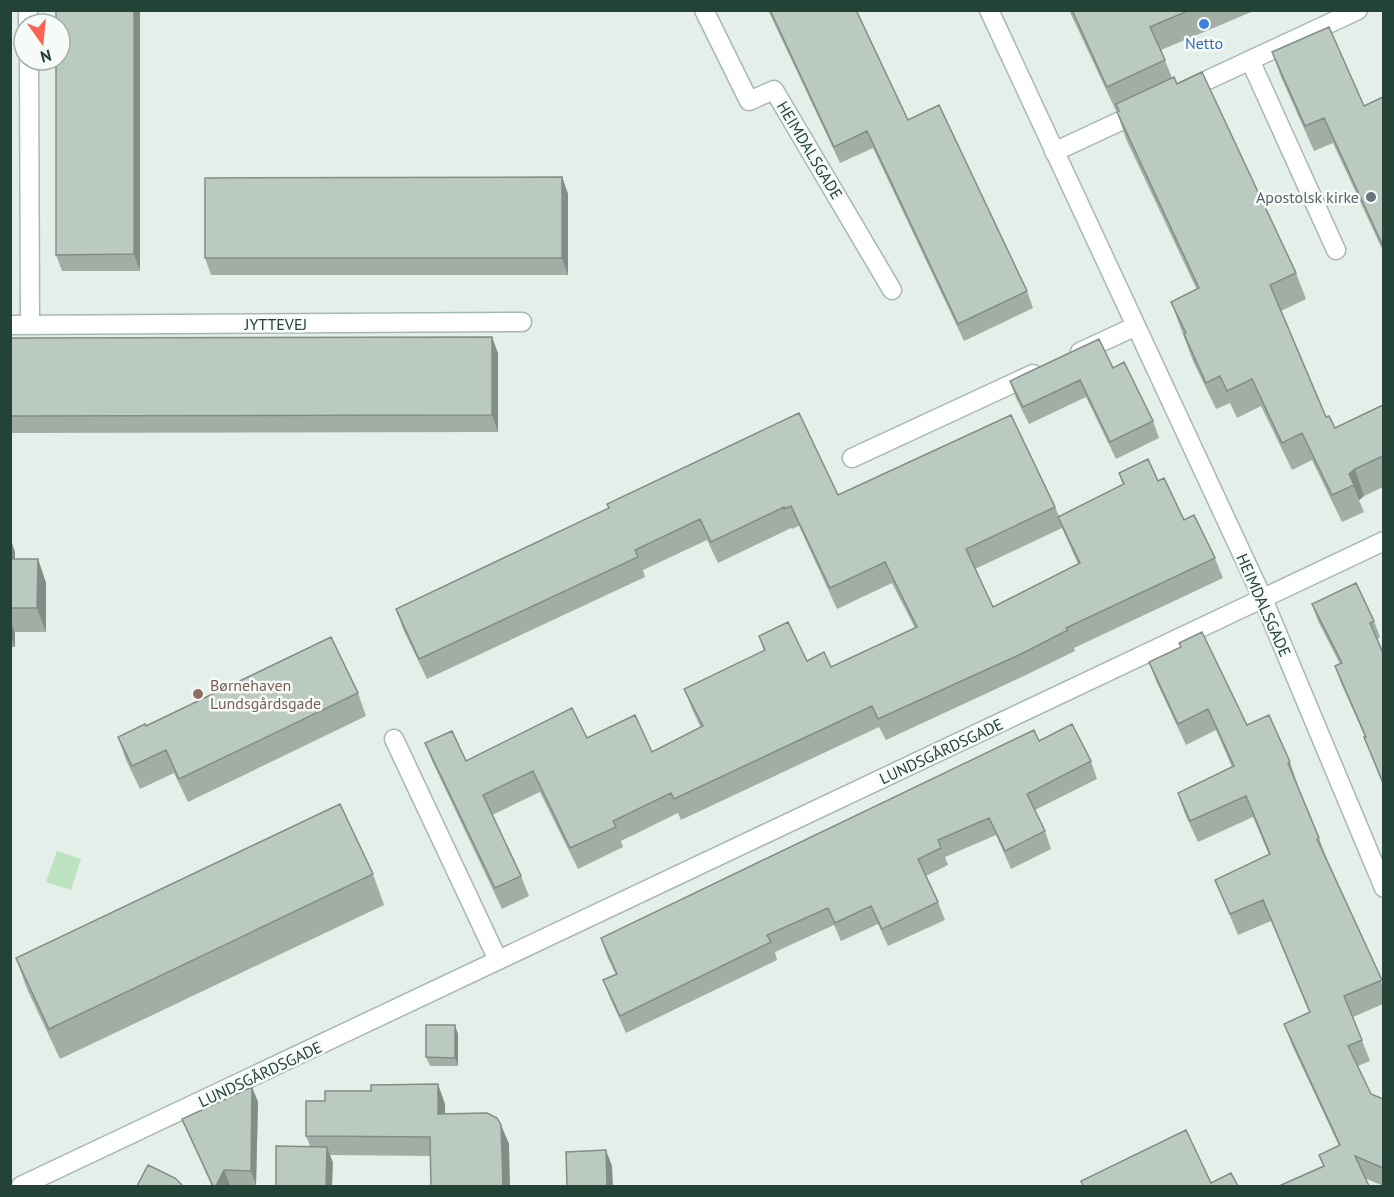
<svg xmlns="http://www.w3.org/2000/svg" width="1394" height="1197" viewBox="0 0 1394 1197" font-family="'PT Sans',sans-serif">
<rect width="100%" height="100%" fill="#e5efe9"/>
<path fill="#bce2c0" d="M57,851L81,859L71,890L46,882Z"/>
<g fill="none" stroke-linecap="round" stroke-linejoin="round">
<g stroke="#a7b8af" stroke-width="21">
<path id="lane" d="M28,10V24
M704,10L749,101L774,90L892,290
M29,60L30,325
M1250,60L1336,250
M1184,91L1358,10
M1054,152L1142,111
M10,325L522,322"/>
</g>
<g stroke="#a7b8af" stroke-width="21">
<path id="street" d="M989,10L1263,599L1384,888
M1080,352L1136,326
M852,458L1033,374
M394,739L498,960
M21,1186L1384,541"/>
</g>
<use href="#lane" stroke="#fff" stroke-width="18"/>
<use href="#street" stroke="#fff" stroke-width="18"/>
</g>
<path fill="#a0aea6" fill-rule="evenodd" d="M768,10H856L908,120L1027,291L1033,308L964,341L873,148L840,163Z
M1069,10H1256L1161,50L1172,78L1177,84L1296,273L1306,299L1281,311L1326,417L1335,428L1383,405V487L1364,496L1359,500L1364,512L1342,522L1312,460L1292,470L1261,406L1237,418L1230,403L1216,409L1193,361L1171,302L1197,290L1126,139L1117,112H1118V110L1116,111Z
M60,24L140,271H62L56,255Z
M1272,52L1364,106L1383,97V251L1333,143L1314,151L1281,77Z
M562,177L568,194V275H211L205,258Z
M10,338L498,353V432L10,433Z
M1113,368L1153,421L1159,438L1116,459L1086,397L1029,424L1016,398L1010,381Z
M1119,473L1158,481L1184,520L1215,558L1223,578L1074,648L1075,651L1028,674L886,740L879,727L681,820L678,813L621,841L623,847L578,869L540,792L492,815L521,876L529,896L502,909L433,763L425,743L466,761L587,738L652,752L701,728L692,709L684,689L764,651L759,636L807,661L831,667L915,628L892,583L837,609L799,526L792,529L791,528L718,563L707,540L643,570L645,577L427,679L403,629L396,609L609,508L838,495L1055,507L1059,516L1123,485ZM1062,528L1078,564L993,607L975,569Z
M10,538L15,552V559H38L46,583V632H15V647H10Z
M1312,604L1374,621L1380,637L1377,639L1383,653V785L1371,754L1365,737L1341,683L1335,666L1340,664L1318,621Z
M1149,662L1247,725L1290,762L1297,783L1296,784L1319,838L1327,859L1383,986V1004L1353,1017L1370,1061L1358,1066L1371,1094L1383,1099V1186L1365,1178L1323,1166L1319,1155L1339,1146L1292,1045L1284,1024L1309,1012L1271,921L1238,935L1215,880L1269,855L1253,817L1198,842L1185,814L1178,793L1232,767L1216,730L1186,745L1157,683Z
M358,693L366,716L188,802L174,773L140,789L126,760L118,737L146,726Z
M1039,741L1091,761L1097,779L1035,810L1045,831L1051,849L1011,869L996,835L945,857L948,865L926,876L938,902L945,920L888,946L878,924L841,941L834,925L775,952L777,960L626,1033L610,998L603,980L616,975L607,956L601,938Z
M373,874L384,905L60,1059L27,989L16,958Z
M458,1034V1066H430L426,1057Z
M252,1087L258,1102L256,1185H230L229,1186H212L188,1133L182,1119Z
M445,1104V1114L501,1125L509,1144L430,1156L330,1155L333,1163L310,1146L306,1136Z"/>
<path fill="#828d87" d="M134,10H140V271L134,254Z
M562,177L568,194V275L562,258Z
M492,337L498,353V432L492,415Z
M1355,469L1364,496L1359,500L1349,474Z
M10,538L15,552V583L10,571Z
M38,559L46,583V632L37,608Z
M10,620L15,632V647L10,635Z
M455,1025L458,1034V1066L455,1058Z
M438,1084L445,1104V1133L438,1114Z
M252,1087L258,1102L256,1185L251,1171Z
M501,1125L509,1144L510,1186H503Z
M327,1147L333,1163L332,1186H326Z
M606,1150L612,1166L613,1186H607Z
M224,1170L230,1185L229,1186H216Z"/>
<path fill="#bacac1" stroke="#828d87" stroke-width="1.5" d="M56,10H134V254L56,255V60H60V24H56Z
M770,10H856L908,120L939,105L1027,291L958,324L867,131L834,147Z
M1072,10H1190L1150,27L1165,60L1107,87Z
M1329,27L1364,106L1383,97V246L1324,118L1305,126L1272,52Z
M1202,72L1296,273L1270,285L1326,417L1329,416L1335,428L1383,405V456L1355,469L1349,474L1354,485L1332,495L1302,433L1282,443L1252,379L1227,391L1220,376L1206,383L1184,334L1186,333L1171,302L1199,288L1117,112L1119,111L1116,104L1174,77L1177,84Z
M562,177V258H205V178Z
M492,337V415L10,416V338Z
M1099,339L1113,368L1124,362L1153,421L1110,442L1080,380L1023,407L1010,381Z
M799,413L838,495L1011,415L1055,507L966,549L993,607L1080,563L1058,517L1124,484L1119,473L1148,459L1158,481L1164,478L1184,520L1194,515L1215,558L1066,628L1068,630L1021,654L878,719L872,706L674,799L671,793L613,821L616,827L570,848L533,771L483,795L521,876L495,888L425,743L452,731L466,761L572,708L587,738L635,715L652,752L703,726L684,689L765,650L759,636L788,622L807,661L824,652L831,667L917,627L885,562L830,588L791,506L784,509V507L711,542L700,519L635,550L638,557L419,659L396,609L609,508L607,504Z
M10,559H38L37,608H10Z
M1356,583L1374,621L1370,623L1383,653V783L1364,737H1366L1335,666L1342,663L1312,604Z
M1202,632L1247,725L1269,715L1290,762L1288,763L1319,838L1317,839L1382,980L1344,996L1362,1040L1348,1046L1371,1094L1383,1099V1168L1355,1156L1369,1186H1279L1324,1166L1319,1155L1340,1145L1284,1024L1310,1012L1263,900L1230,914L1215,880L1270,854L1246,796L1190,821L1178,793L1234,766L1208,709L1178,724L1149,662L1181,647L1179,643Z
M331,637L358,693L179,779L166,750L132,766L118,737L145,724L146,726Z
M1072,724L1091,761L1027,794L1045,831L1005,851L989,818L938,840L941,848L918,859L938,902L882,929L871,906L835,923L828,908L767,935L771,942L620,1016L603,980L617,974L601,938L1034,730L1039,741Z
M340,804L373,874L49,1029L16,958Z
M426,1025H455V1058L426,1057Z
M438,1084V1114L487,1113L497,1118L501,1125L503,1186H431L430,1137L306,1136V1101H325V1091H371V1085Z
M252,1087L251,1171L224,1170L216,1186H213L182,1119Z
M1186,1130L1211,1183L1231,1173L1238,1186H1083L1081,1181Z
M276,1146L327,1147L326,1186H276Z
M606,1150L607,1186H567L566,1152Z
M148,1165L175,1178L183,1186H137Z"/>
<circle fill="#3f7fe0" stroke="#f6fbf8" stroke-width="2" cx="1204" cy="24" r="6"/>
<circle fill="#6b7280" stroke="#f6fbf8" stroke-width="2" cx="1371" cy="197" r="6"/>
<circle fill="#8d6e63" stroke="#f6fbf8" stroke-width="2" cx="198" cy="694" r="6"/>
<g text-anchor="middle" stroke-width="5" stroke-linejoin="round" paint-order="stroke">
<g font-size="16" fill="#366cbe" stroke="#f6fbf8">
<text x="1204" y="49">Netto</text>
</g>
<g font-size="16" fill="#224335" stroke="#f6fbf8">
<text transform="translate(810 150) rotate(59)" y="6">HEIMDALSGADE</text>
<text x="276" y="330">JYTTEVEJ</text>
<text transform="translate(1264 605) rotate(66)" y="6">HEIMDALSGADE</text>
<text transform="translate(941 751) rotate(-25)" y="6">LUNDSGÅRDSGADE</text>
<text transform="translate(260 1074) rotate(-25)" y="6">LUNDSGÅRDSGADE</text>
</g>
<g font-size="16" fill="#5b616d" stroke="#f6fbf8" text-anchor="end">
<text x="1359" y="203">Apostolsk kirke</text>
</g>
<g font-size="16" fill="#785e54" stroke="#f6fbf8" text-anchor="start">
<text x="210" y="691">Børnehaven<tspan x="210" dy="18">Lundsgårdsgade</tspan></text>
</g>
</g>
<rect width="1394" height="1197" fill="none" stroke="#224335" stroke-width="24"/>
<g transform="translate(42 42) rotate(165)"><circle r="28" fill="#f6fbf8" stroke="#a1b1aa" stroke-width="1.5"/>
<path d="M0-4.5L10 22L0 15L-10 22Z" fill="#fd6255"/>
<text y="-9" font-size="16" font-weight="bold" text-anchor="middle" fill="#224335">N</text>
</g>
</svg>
